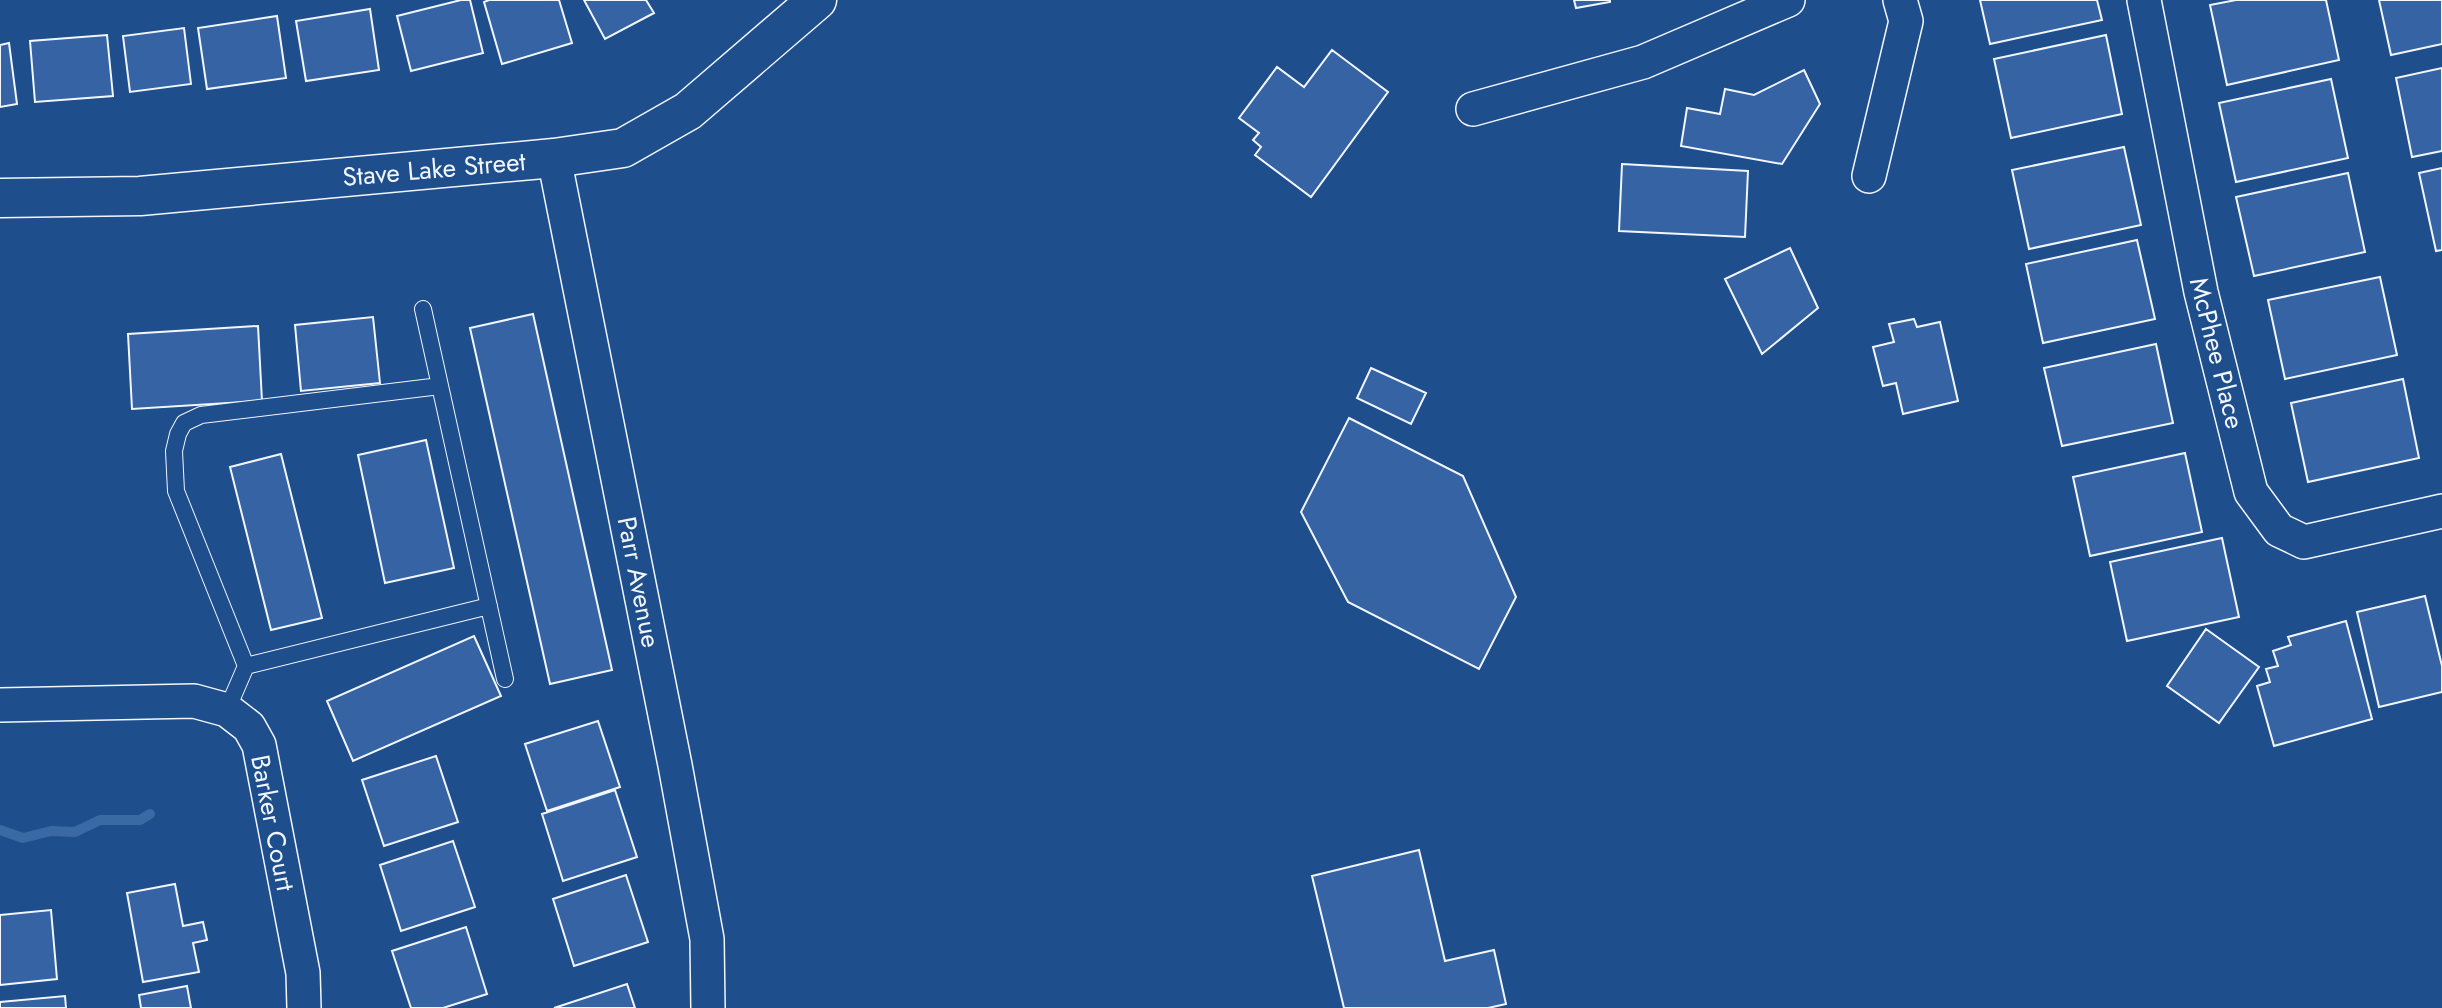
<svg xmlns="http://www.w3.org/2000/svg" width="2442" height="1008" viewBox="0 0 2442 1008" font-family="Jost,sans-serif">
<rect width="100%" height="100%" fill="#1f4e8c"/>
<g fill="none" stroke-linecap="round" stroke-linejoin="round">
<path stroke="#3b69a3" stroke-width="10" d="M0,830L23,838L51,831L75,832L100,820H140L150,814"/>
</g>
<path fill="#3563a3" stroke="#f2f6ff" stroke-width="2" d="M461,0H470L483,53L411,71L397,16Z
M489,0H559L572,43L502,64L484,2Z
M584,0H646L654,13L605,39Z
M1574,0H1610V2L1576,8Z
M1980,0H2097L2102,20L1990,44Z
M2236,0H2326L2339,60L2227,85L2210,5Z
M2379,0H2442V44L2391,55Z
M370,9L379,70L306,81L296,21Z
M277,16L286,78L207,89L198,28Z
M184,28L191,84L130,92L123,36Z
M107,35L113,96L35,102L30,41Z
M2106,35L2122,114L2011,138L1994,59Z
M9,43L17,104L0,107V45Z
M1332,50L1388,92L1311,197L1255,155L1261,147L1253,140L1259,133L1239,118L1277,67L1304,87Z
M2442,68V151L2412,157L2396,78Z
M1804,70L1820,104L1782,164L1681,146L1687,108L1720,114L1725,89L1754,95Z
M2331,79L2348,158L2236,182L2219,103Z
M2124,147L2141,225L2029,249L2012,170Z
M1622,164L1748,171L1745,237L1619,231Z
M2442,168V250L2436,251L2419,173Z
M2348,173L2365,252L2254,276L2236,197Z
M2137,240L2155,319L2043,343L2026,264Z
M1790,248L1818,308L1762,354L1725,279Z
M2380,277L2397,355L2285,379L2268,300Z
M533,314L612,670L550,684L470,328Z
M373,317L380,383L301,391L295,325Z
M1914,319L1917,327L1940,322L1958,401L1903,414L1896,383L1883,386L1873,347L1894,342L1889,324Z
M258,326L262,401L132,409L128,334Z
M2156,344L2173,423L2062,446L2044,368Z
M1371,368L1426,393L1411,424L1357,398Z
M2403,379L2419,458L2308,482L2291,403Z
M1349,418L1463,476L1516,597L1479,669L1348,602L1301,512Z
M426,440L454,568L385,583L358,455Z
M2185,453L2202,532L2090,556L2073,477Z
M281,454L322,618L271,630L230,467Z
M2222,538L2239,617L2127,641L2110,562Z
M2425,596L2442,666V692L2379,707L2357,612Z
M2346,621L2372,719L2274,746L2257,686L2270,682L2266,669L2278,666L2273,651L2291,645L2288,637Z
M2206,629L2259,667L2219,723L2167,686Z
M474,636L501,696L353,761L327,701Z
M598,721L620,787L547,811L525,744Z
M436,756L458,822L384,846L362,780Z
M615,790L637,857L563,881L542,814Z
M453,841L475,907L401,931L380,865Z
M1419,850L1445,961L1494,950L1506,1004L1488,1008H1344L1312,876Z
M626,875L648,942L574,966L553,899Z
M175,884L183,926L203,922L207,940L193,943L199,972L143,982L127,893Z
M51,910L57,979L0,985V915Z
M466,927L487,994L443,1008H411L392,951Z
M627,984L635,1008H554Z
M187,986L191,1008H141L139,995Z
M65,996L66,1008H0V1002Z"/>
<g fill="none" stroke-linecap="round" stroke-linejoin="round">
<g stroke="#f2f6ff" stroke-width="18">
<path id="service" d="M423,309L505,679
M246,666L489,606
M227,710L246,666L176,491L174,451L178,434L184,423L201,415L440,386"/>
</g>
<g stroke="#f2f6ff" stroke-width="36">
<path id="minor" d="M2144,0L2201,292L2251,492L2279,530L2304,542L2442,511
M1473,109L1643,62L1788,0
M554,158L675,765L707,939L708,1008
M1869,176L1906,21L1900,0
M0,705L194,701L227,710L249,727L259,745L303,973L304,1008"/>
</g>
<g stroke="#f2f6ff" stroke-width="41">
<path id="secondary" d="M0,198L140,196L554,158L623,148L688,111L817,0"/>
</g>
<use href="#service" stroke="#1f4e8c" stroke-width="16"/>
<use href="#minor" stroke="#1f4e8c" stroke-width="33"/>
<use href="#secondary" stroke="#1f4e8c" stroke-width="38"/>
</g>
<g text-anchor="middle" stroke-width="5" stroke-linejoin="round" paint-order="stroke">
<g font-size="26" fill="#f2f6ff" stroke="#1f4e8c">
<text transform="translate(434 169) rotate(-5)" y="9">Stave Lake Street</text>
<text transform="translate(2217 353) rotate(76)" y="9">McPhee Place</text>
<text transform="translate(639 582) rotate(79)" y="9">Parr Avenue</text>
<text transform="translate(273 823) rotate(79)" y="9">Barker Court</text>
</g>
</g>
</svg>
